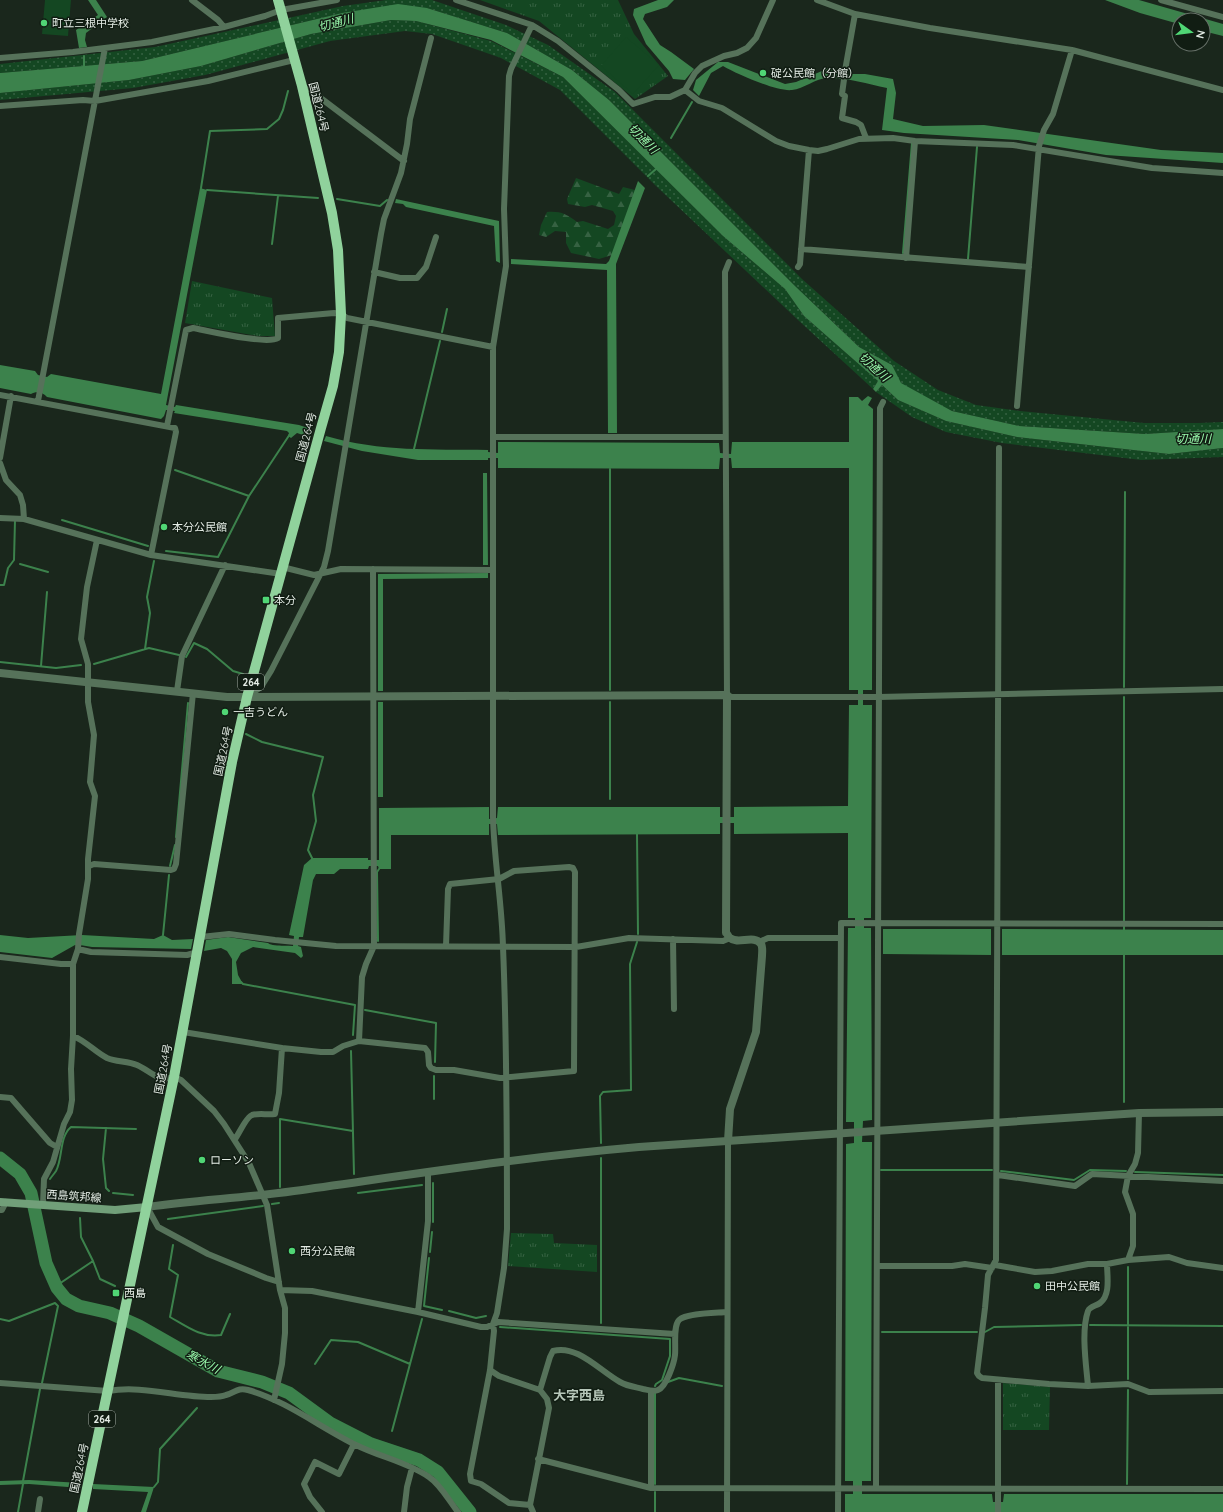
<svg xmlns="http://www.w3.org/2000/svg" width="1223" height="1512" viewBox="0 0 1223 1512" font-family="Quicksand,'Noto Sans JP',sans-serif">
<defs>
<pattern id="grass-dots" width="8" height="8" patternUnits="userSpaceOnUse"><rect width="8" height="8" fill="#144722"/><path d="M2 2h.1M6 6h.1" fill="none" stroke="#366242" stroke-width="1.8" stroke-linecap="round"/></pattern>
<pattern id="forest-firs" width="22" height="20" patternUnits="userSpaceOnUse"><rect width="22" height="20" fill="#144722"/><path d="M5 1l3.5 6h-7zM16 11l3.5 6h-7z" fill="#366242"/></pattern>
<pattern id="park-tufts" width="24" height="20" patternUnits="userSpaceOnUse"><rect width="24" height="20" fill="#144722"/><path d="M3 7l-1-3M5 7V3M7 7l1-3M15 17l-1-3M17 17v-4M19 17l1-3" fill="none" stroke="#366242"/></pattern>
</defs>
<rect width="100%" height="100%" fill="#1a271c"/>
<path fill="url(#grass-dots)" d="M386,0H432L506,25L548,45L615,92L802,279L894,361L938,390L976,405L1020,411L1144,423H1198L1223,422V429L1145,434L1019,426L952,411L900,383L892,365L859,347L795,286L609,100L572,70L507,33L427,8L342,13L142,61L0,73V64L155,47L343,6Z
M391,20L416,21L491,41L563,77L723,236L785,289L804,316L878,381L873,389L798,320L656,186L560,90L501,58L432,34L405,31L330,41L205,75L133,88L0,100V93L129,80L201,66L311,34Z
M882,385L898,400L946,421L1017,437L1169,454L1223,448V457L1141,460L1002,443L946,432L912,417L876,392Z"/>
<path fill="url(#forest-firs)" d="M576,178L619,194L623,187L635,190L612,255L599,259L571,253L566,243V232L555,231L546,237L539,235L541,225L547,212C560,211 567,214 577,222L583,221L608,229L614,225L616,216L613,211L592,205L585,207L568,204L567,199Z"/>
<path fill="url(#park-tufts)" d="M480,0H618L634,34L668,76L635,99L539,21Z
M192,281L272,298L275,336H258L185,323Z
M511,1233L553,1234L554,1243L597,1245V1272L508,1266Z
M1003,1383L1050,1387L1049,1430H1003Z"/>
<path fill="#144722" d="M45,0H71L68,36L42,34Z
M626,37L659,65L633,94L601,66Z"/>
<path fill="#3c824c" d="M88,0H96L107,17L86,33L85,40L87,47L79,48L76,30L98,15Z
M658,0H674L667,7L645,14L643,19L660,45L671,52L694,69L685,80L673,79L669,71L646,44L633,15L634,9Z
M1105,0H1139L1223,24V36L1203,31V20H1179V24L1140,13Z
M398,4L427,8L507,33L572,70L609,100L795,286L859,347L892,365L901,383L952,411L1019,426L1145,434L1223,429V448L1169,454L1017,437L946,421L898,400L882,385L876,392L873,389L878,381L804,316L785,289L723,236L563,77L491,40L416,21L391,20L311,34L201,66L129,80L0,93V73L142,61L342,13Z
M718,62H728L785,84L796,82L829,68L846,74H865L893,79L896,93L893,119L923,126L984,125L1161,150L1223,153V163L1106,155L1018,140L904,133L882,130L887,88C868,84 848,78 829,78C817,77 804,89 792,90C777,92 737,74 723,66L711,73L699,96L693,90L696,80Z
M638,181L645,188L616,264L617,433H608L607,270L511,264V259L606,264L609,261Z
M200,188L207,190L166,405L175,407L176,405L299,425L311,429L309,437L297,433L291,438L288,436L289,433L287,431L174,413L175,411L166,410L164,416L161,419L47,397C43,392 36,391 31,394L0,388V365L35,371L38,375L47,377L51,374L161,394Z
M396,199L499,221L500,263L496,261L494,226L406,207L403,204L395,203Z
M868,396L872,398L868,405L873,409L872,690H863V705H872L871,918H864V928H871L872,1120L863,1121L862,1142H872L871,1481H862V1494H992L993,1502H1003L1004,1494H1223V1512H845V1494H853V1481H845L846,1144L854,1143V1122H846L848,928H855V918H848V833L734,834V823H720V834L498,835L497,824H489V835H391V869H379L378,866H369L368,869H340L334,874H316L313,880L303,937H299L298,946L301,947L303,956L301,958L295,953L253,947L241,953L236,962L238,975L243,984H232V959L227,951L221,948L204,951L206,940L228,937L268,943C273,947 285,945 293,946L294,936L289,935L304,865L312,858H368V860H379V808L489,807V819L497,818L498,807H720V817H734V807L848,806L849,705H858V690H849V468H732L731,458H720L719,469L498,468V458H488V460H418L362,451L324,441L326,436C381,452 431,449 488,450V452L498,453V442L719,443L720,453L731,454L732,442H849V397H858L862,401Z
M483,473H487L488,565H483Z
M488,573V578L383,579V691H378V574Z
M378,702H383V797H378Z
M883,929H991V955L883,954Z
M1002,929L1223,930V955H1002Z
M0,935L28,938L82,935L154,939L163,935L172,940L193,939L191,949L92,947L80,945H75L52,958L0,952Z
M29,1480L81,1483V1488L29,1484L0,1485V1481Z
M93,1484L154,1487L146,1512H141L148,1492L93,1489Z"/>
<g fill="none" stroke-linecap="round" stroke-linejoin="round">
<path stroke="#3c824c" stroke-width="2" d="M84,69V56
M671,138L692,102
M648,176L656,169
M201,188L210,131L267,129L279,119L283,110L288,91
M207,190L318,198
M337,199L380,206L387,200
M272,244L278,196
M903,253L912,143
M968,259L977,147
M442,332L447,309
M414,449L440,341
M175,470L249,496
M62,520L148,546
M166,551L218,557L249,496L290,434
M20,564L48,572
M0,585H4L8,568L14,560L15,520
M145,649L150,613L147,597L154,561
M186,657L194,643L207,649L233,671L243,674
M0,662L56,668L81,665
M94,664L149,648L179,655
M41,666L47,592
M1124,687L1125,492
M610,690V469
M246,734L262,742L323,757L313,795L316,821L308,850L312,858
M610,799V702
M637,834L638,934
M176,837L188,703
M170,866L175,845
M1124,930V697
M163,935L169,875
M378,941L377,872L379,869
M241,982L243,984L355,1005L353,1035
M365,1010L436,1023L435,1062
M351,1051L354,1174
M434,1099V1076
M1124,1102V955
M106,1128L103,1159L106,1188L109,1191
M601,1143L600,1096L603,1092L631,1090L630,964L637,942
M881,1170H992
M1001,1171L1074,1180L1090,1170L1126,1171
M1135,1172L1223,1175
M50,1179C52,1176 54,1174 56,1171C63,1158 59,1137 71,1127L136,1129
M433,1183V1222
M280,1187V1119L353,1131
M113,1193L133,1195
M358,1193L422,1185
M272,1204L279,1203
M80,1218L81,1237L93,1261
M168,1219L263,1206
M173,1245L169,1269L178,1275L170,1317C186,1326 201,1338 221,1335L230,1314
M430,1252L432,1232
M429,1258L424,1306L442,1310
M1128,1267V1379
M57,1288L59,1284L93,1261L100,1279L115,1286
M449,1311L476,1318L486,1316
M0,1319L9,1321L55,1303L58,1306L42,1383
M601,1323V1158
M1090,1325L1223,1326
M500,1327L670,1339V1356L662,1380L656,1384L655,1386
M882,1332H977
M985,1332L994,1327L1081,1325
M315,1364L331,1340L358,1342L410,1364L392,1431
M410,1364L422,1319
M668,1382L679,1378L722,1386
M655,1393V1484
M23,1481L40,1389
M1127,1484L1128,1390
M154,1487L158,1482L160,1449L197,1408
M655,1492V1512
M18,1512L23,1484"/>
<path stroke="#3c824c" stroke-width="13" d="M0,1158L20,1174L31,1193L46,1263L57,1288L66,1299L79,1306L110,1313L139,1326L218,1371L262,1382L289,1393L330,1423L371,1444L419,1460L438,1472L470,1512"/>
<path stroke="#56725a" stroke-width="6" d="M192,0L218,20L224,27
M456,0L532,25L558,41L619,90L633,104L655,97H670L685,90L695,73L702,66L724,56L737,53L747,48L756,38L773,0
M817,0L855,14L930,28L1072,50L1223,90
M1161,0L1223,17
M855,14L846,65L842,94L845,96L842,118L856,122L861,125L866,138
M0,58L73,52L152,42L224,27L265,16L281,10L337,0
M302,86L310,90L404,161
M685,90L699,101L722,108L776,141L789,146L809,150L818,151L827,149L859,139L893,138L915,141L1013,145L1152,168L1223,173
M0,106L83,100L95,101L208,81L294,60
M801,249L1029,267
M906,258L915,141
M729,262L725,272L727,695L732,697H879L1223,689
M798,267L800,264L809,150
M374,272L400,278H417L426,267L436,237
M0,395L175,428L176,432L151,555
M38,401L105,48
M1017,406L1039,146L1044,130L1053,114L1072,50
M167,426L186,330L193,328C209,331 267,345 278,338V318L334,313L341,314L347,318L493,347
M493,437H725
M999,448L996,1260L988,1275L985,1308L977,1373L979,1376L982,1378L1049,1384L1088,1386L1128,1384L1149,1392L1223,1391
M0,458L11,396
M0,463L6,480L20,495L23,505L24,519
M0,518L24,519L151,555L281,574
M282,567L314,575L341,569L493,570
M177,691L182,656L225,565
M248,696L261,687L271,671L324,567L328,551L381,234L384,219L401,173L407,144L410,119L431,38
M89,866L94,864L171,870L174,869L176,864L193,693
M201,937L229,934L275,940L336,946L576,947L629,938L723,941L730,938
M673,939L674,1009
M759,942L768,938H840
M78,949L91,952L187,955L198,952
M0,957L61,964H73
M183,1032L282,1048
M73,1036C86,1041 95,1052 107,1058C116,1062 128,1061 137,1065C151,1071 158,1083 174,1077L181,1080L214,1111L224,1124L249,1163L267,1205L280,1290L285,1308V1333L282,1364L274,1400
M359,1041L362,977L366,964L374,946L373,569
M0,1097L11,1098L50,1143L57,1147
M235,1139C239,1134 246,1117 252,1115C259,1113 267,1115 275,1114L279,1093L282,1048L321,1052H333L343,1046L359,1041L425,1048L428,1052L429,1065L431,1068L436,1070H454L500,1078L574,1071L575,872L573,868L569,867L514,871L499,879L450,884L448,889L446,946
M998,1175L1075,1186L1092,1174L1223,1181
M43,1205L44,1179L53,1162L64,1124L70,1112L72,1100L71,1069L73,1036V964L78,949L79,934L88,879V859L95,796L90,782L94,735L88,702V664L81,639L87,587L97,540
M147,1207L158,1227L208,1254L266,1278L279,1282
M0,1210H2L6,1202
M1128,1260L1133,1246V1214L1125,1192L1128,1176L1135,1164L1138,1153L1139,1113
M995,1265L1035,1272L1052,1271L1088,1264H1107L1128,1260L1169,1257L1187,1263L1223,1268
M877,1266H952L965,1264L992,1268
M280,1290L312,1291L418,1312L481,1327H487L498,1322L675,1334
M418,1312L428,1221V1173
M490,1370L499,1376L540,1390L547,1399L549,1408L530,1505L533,1512
M998,1380V1512
M0,1383L108,1391C142,1385 177,1397 211,1397C215,1397 221,1397 226,1395C235,1393 237,1387 248,1390C287,1401 321,1428 356,1445C380,1457 407,1462 429,1477C441,1485 449,1501 458,1512
M1088,1386C1086,1364 1081,1331 1088,1311C1090,1306 1096,1306 1100,1303C1111,1295 1107,1275 1107,1264
M540,1390L550,1357L553,1351C577,1344 600,1371 620,1382C627,1386 635,1387 643,1389C648,1390 653,1392 658,1390C666,1387 674,1364 675,1355C676,1346 673,1326 679,1320C686,1313 716,1313 727,1312
M651,1391V1488
M538,1459L651,1488L1223,1489
M876,1488L880,408L883,402
M530,1505L509,1503L481,1484L471,1481L470,1474L490,1370L494,1331L493,1324L497,1313L504,1268L507,1229C507,1135 507,1041 503,947C502,903 494,860 493,817V347L506,266L504,209L509,76L511,69L532,25
M38,1512L40,1499
M322,1512L310,1497L304,1484L315,1462L339,1474L354,1444
M404,1512L407,1487L412,1468
M727,1512L728,1141
M838,1512L841,923L1223,924"/>
<path stroke="#56725a" stroke-width="8" d="M0,673L227,697L727,695L726,933C728,934 728,937 730,938C738,945 754,934 761,944C763,947 762,953 762,956L756,1032L730,1109L728,1141
M147,1207C196,1200 245,1198 294,1191C409,1175 523,1157 639,1147L1139,1113L1223,1112"/>
<path stroke="#719f79" stroke-width="8" d="M0,1202L115,1210L147,1207"/>
<path stroke="#90d29c" stroke-width="10" d="M82,1512L174,1077L232,762L247,697L321,428L333,386L339,352L341,314L338,250L332,213L302,86L278,0"/>
</g>
<g fill="#50d675" stroke="#111d13" stroke-width="1.5">
<circle cx="44" cy="23" r="4"/>
<circle cx="763" cy="73" r="4"/>
<circle cx="164" cy="527" r="4"/>
<rect x="262" y="596" width="8" height="8" rx="2"/>
<circle cx="225" cy="712" r="4"/>
<circle cx="202" cy="1160" r="4"/>
<circle cx="292" cy="1251" r="4"/>
<circle cx="1037" cy="1286" r="4"/>
<rect x="112" y="1289" width="8" height="8" rx="2"/>
</g>
<g text-anchor="middle" stroke-width="3" stroke-linejoin="round" paint-order="stroke">
<g fill="#111d13" stroke="#a4ada5" stroke-width="1">
<rect x="238" y="674" width="26" height="16" rx="3"/>
<rect x="89" y="1411" width="26" height="16" rx="3"/>
</g>
<g font-size="10" font-weight="bold" fill="#e3ebe4">
<text x="251" y="686">264</text>
<text x="102" y="1423">264</text>
</g>
<g font-size="11" fill="#e3ebe4" stroke="#111d13" text-anchor="start">
<text x="52" y="27">町立三根中学校</text>
<text x="771" y="77">碇公民館（分館）</text>
<text x="172" y="531">本分公民館</text>
<text x="274" y="604">本分</text>
<text x="233" y="716">一吉うどん</text>
<text x="210" y="1164">ローソン</text>
<text x="300" y="1255">西分公民館</text>
<text x="1045" y="1290">田中公民館</text>
<text x="124" y="1297">西島</text>
</g>
<g font-size="11" fill="#e3ebe4" stroke="#111d13">
<text transform="translate(319 107) rotate(76)" y="4">国道264号</text>
<text transform="translate(306 437) rotate(-75)" y="4">国道264号</text>
<text transform="translate(223 751) rotate(-78)" y="4">国道264号</text>
<text transform="translate(163 1069) rotate(-79)" y="4">国道264号</text>
<text transform="translate(74 1196) rotate(4)" y="4">西島筑邦線</text>
<text transform="translate(79 1468) rotate(-78)" y="4">国道264号</text>
</g>
<g font-size="12" font-style="italic" fill="#99f9ac" stroke="#111d13">
<text transform="translate(336 23) rotate(-15)" y="4">切通川</text>
<text transform="translate(643 139) rotate(45)" y="4">切通川</text>
<text transform="translate(874 367) rotate(42)" y="4">切通川</text>
<text x="1193" y="443">切通川</text>
<text transform="translate(203 1362) rotate(28)" y="4">寒水川</text>
</g>
<g font-size="13" font-weight="bold" fill="#b7c7ba" stroke="#111d13">
<text x="579" y="1400">大字西島</text>
</g>
</g>
<g transform="translate(1191 32) rotate(104)"><circle r="19" fill="#111d13" stroke="#656f67"/>
<path d="M0-3L7 15L0 10L-7 15Z" fill="#50d675"/>
<text y="-6" font-size="11" font-weight="bold" text-anchor="middle" fill="#e3ebe4">N</text>
</g>
</svg>
